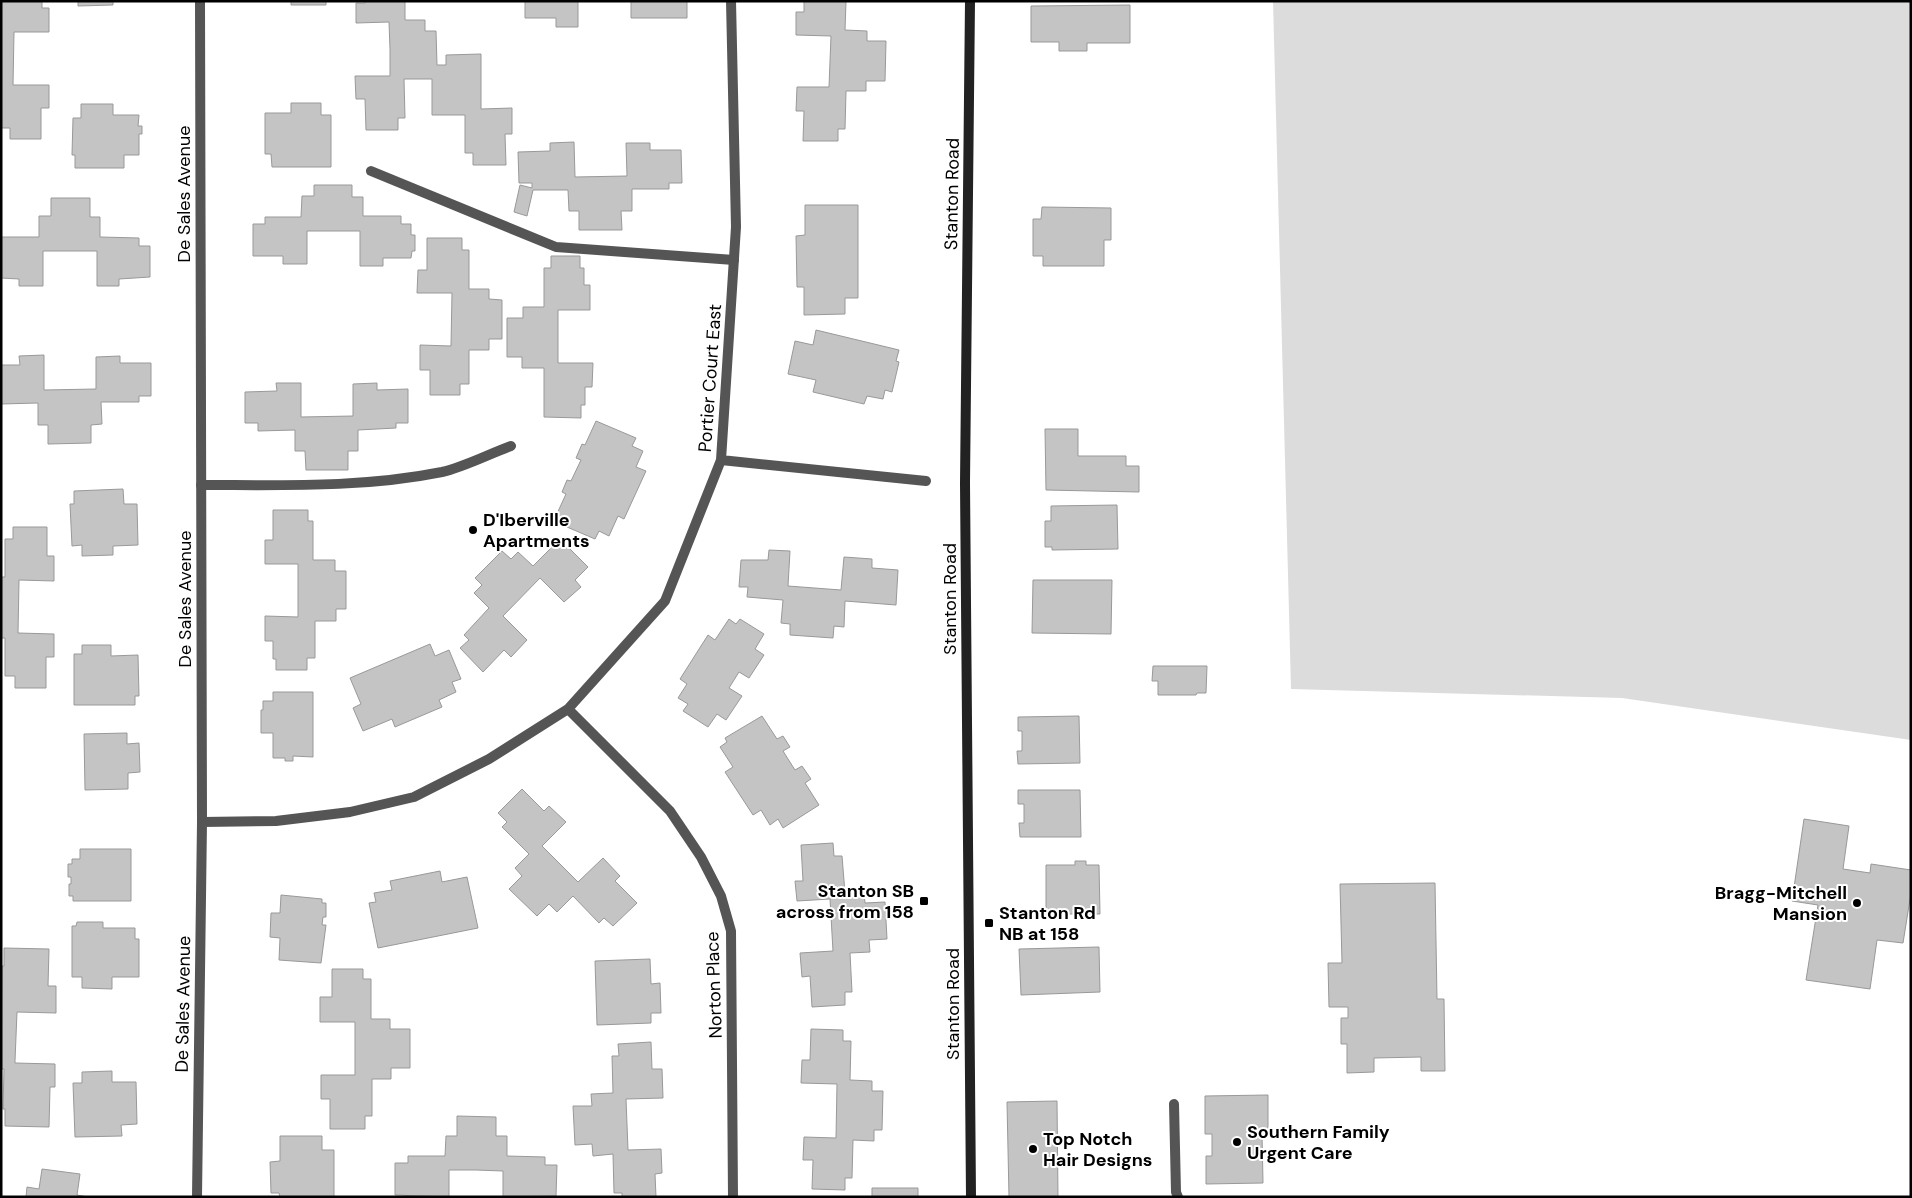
<svg xmlns="http://www.w3.org/2000/svg" width="1912" height="1198" viewBox="0 0 1912 1198" font-family="'DM Sans',sans-serif">
<rect width="100%" height="100%" fill="#fff"/>
<path fill="#dcdcdc" d="M1273,1H1911V740L1622,698L1291,689Z"/>
<path fill="#c4c4c4" stroke="#999" d="M1,1H42V8H49V32H14L13,85H49V108H41V139H10V128H1Z
M78,1H113V5L78,6Z
M291,1H326V5H291Z
M365,1H405V20H425V31H436L437,65H446V55L481,54V109L512,108V134H505L506,165H473V153H465V115H432V79H404L405,118H398V130H366L365,99H356L355,76H390V49L389,22L356,23V3H365Z
M525,1H578V27H556V18H525Z
M631,1H687V18H631Z
M804,1H846L845,30L867,31V41H886L885,81H866V91H846L845,129H838V141H803L804,111H796L797,87H829L831,36L796,35V12H804Z
M1130,5V43H1087V51H1059V42H1031V6Z
M291,103H321V115H331V167H272L271,154H265V113H291Z
M81,104H113V115H139L138,126H142V134H139V155H124V168H75V155H72L73,118H81Z
M574,142L575,177L627,176L626,143H650V150H681L682,183H669V189H632V211H621L622,230H579V211H569L568,190H533L527,216L514,212L520,185L532,188V183H519L518,152L550,151V143Z
M314,185H352V197H363V216H401V224H411V235H415V251H412L411,258H383V266H360V231H307V264H283V256H253V224H265V217H301L302,196H314Z
M51,198H90V217H100V237L139,238V246H150V277L119,279V286H97V251H43V286H19V279L1,278V237H39V216H51Z
M805,205H858V298H845V314L804,315V287H797L796,236L805,235Z
M1042,207L1111,208V240H1104V266H1043V256H1033V219H1041Z
M427,238H462V250H469V289H489V299L502,300V339H489V350H469V384H460V395H430V370H420V345L451,346L452,293H417L418,270H427Z
M551,256H580V268H584V285H590V310H558V363H593L592,387H585V405H581V418L544,417V368H522V357H507V318H523V307H544V268H551Z
M816,330L899,350L896,361L899,362L892,392L885,390L883,399L867,396L864,404L813,392L816,380L788,374L795,341L813,345Z
M44,355V390L96,389V357L120,356V363H151V396H139V402H101L102,424L91,425V443L48,444V425H38V403L1,404V365H20L19,356Z
M276,383H301V417L353,416V384L377,383V390L408,389V423H396V428L358,430V451H348V470H306L305,451H295V430L258,431V423H245V392L277,391Z
M596,421L636,438L632,446L643,451L636,467L646,471L624,519L618,516L609,536L599,531L595,539L567,527L568,524L555,518L566,494L562,492L567,480L571,481L581,460L576,458L582,444L585,445Z
M1045,429H1078V456H1126V466H1139V492L1046,490Z
M123,489L124,504H137L138,545L113,546V555L82,556V545L72,546L70,504H74V491Z
M1117,505L1118,549L1052,550V547H1045V521H1051V506Z
M273,510H308V521H313V560H335V571H346V609H336V621H315V658H307V670H276V659H273V641H265V616L298,617V564H265V540H273Z
M13,527H47V556H54V581L19,580L18,633L54,634V657H46V688H15V676H5V638H1V577H5V539H13Z
M560,539L588,567L575,580L581,587L564,602L540,578L503,616L527,640L511,657L504,650L483,672L460,648L469,640L464,635L489,608L474,593L482,585L475,578L502,551L511,559L518,552L533,566Z
M769,550L790,551L788,586L841,590L844,557L872,559V568L898,570L896,605L845,601L844,627L834,626L833,638L790,635V624L781,623L783,600L747,597L748,587H739L741,560H768Z
M1033,580H1112L1111,634L1032,633Z
M729,619L736,624L740,619L764,634L755,649L764,655L749,678L739,672L729,688L742,696L726,720L717,714L708,727L683,711L688,704L678,698L687,684L680,679L708,635L715,640Z
M430,644L435,656L449,650L461,679L452,682L456,692L439,700L442,707L402,724L395,727L392,719L363,731L353,708L361,704L350,678Z
M82,645H111V656L138,655L139,696H135V705H74V654H82Z
M1153,666H1207L1206,693H1197L1196,695H1158V681H1152Z
M273,692H313V757L293,756V761H285V758H273V733H261V710H263V701H273Z
M762,716L777,739L783,736L790,747L783,751L795,770L802,766L811,779L805,783L819,805L783,828L778,819L770,825L761,810L753,815L725,772L733,767L720,747L727,742L725,738Z
M1079,716L1080,763L1018,764L1017,751H1022V731H1018V717Z
M127,733V744L139,743L140,770V772L128,773V789L85,790L84,734Z
M522,789L544,811L549,806L566,822L542,846L578,882L603,858L620,876L615,881L637,903L613,926L604,918L599,923L573,896L557,912L549,904L537,916L509,889L522,876L515,868L529,854L502,827L507,822L498,813Z
M1018,790H1080L1081,837H1020L1019,823H1024V804H1018Z
M1804,819L1849,826L1843,869L1870,873L1871,864L1911,870V893L1903,943L1877,940L1870,989L1806,980L1818,905L1792,901Z
M833,843L834,856H842L845,893L864,892L865,903L885,902L887,939L869,940L870,952L850,953L852,992H845V1005L812,1007L810,976L802,977L800,953L833,951L830,899L797,901L795,881H803L801,845Z
M80,849H131V901H73V896H69V884H71V877H68V864H72V859H80Z
M1075,861H1086V865H1099L1100,914H1046V865H1075Z
M440,871L442,882L467,877L478,928L378,948L369,903L376,902L374,893L392,890L390,881Z
M1435,883L1437,999H1444L1445,1071H1421V1057L1374,1058V1072L1347,1073V1044H1341V1018H1348V1007H1329L1328,963H1342L1340,884Z
M281,895L322,899V903H326V917H323L322,925H326L321,963L279,960L280,938L270,937L271,913H280Z
M77,922H103V928H135V939H139V977H112V989L82,988V977H72V926H76Z
M1099,947L1100,992L1021,995L1019,949Z
M4,948L49,949L48,986H56V1013L17,1012L15,1061V1063L55,1064V1087H50L49,1127L5,1126V1109H3L4,1069H1L2,966H4Z
M650,959L651,984L660,983L661,1013H651V1023L597,1025L595,961Z
M332,969H363V979H371V1019H390V1029H410V1068H391V1079H372V1116H365V1129H330V1099H321V1075H355V1022H320V997H332Z
M811,1029L843,1030V1041H851L850,1080L872,1081V1091H883L882,1130H874V1141L853,1140L852,1178H845V1190L812,1189L813,1160H803L804,1137L836,1138L837,1084L801,1083L802,1060H810Z
M651,1042L652,1069H662L663,1098L626,1099L628,1150L661,1149L662,1173L655,1174L656,1197H622V1193H614L613,1154L593,1156L592,1144L575,1145L573,1106H592L591,1094L613,1093L612,1056H619L618,1044Z
M112,1071V1082H136L137,1124L121,1125L122,1136L75,1137L73,1083H82V1072Z
M1268,1095V1133H1262L1263,1183L1206,1184V1156H1212V1134H1205V1096Z
M1057,1101L1058,1197H1009L1007,1102Z
M457,1116L496,1117V1136H507V1156L545,1157V1165H557L556,1196L503,1197V1171L476,1170H449V1197L395,1195V1163H408V1156H445L446,1136H457Z
M280,1136H322V1150H334V1197H280L279,1193H271L270,1162L280,1161Z
M42,1169L80,1174L77,1195L88,1197H26L27,1187L39,1189Z
M872,1188H918V1197H872Z"/>
<g fill="none" stroke-linecap="round" stroke-linejoin="round">
<path stroke="#555" stroke-width="10" d="M371,171L556,247L734,260
M201,485C282,485 363,488 442,472C464,467 489,454 511,446
M1174,1104L1176,1192L1178,1197"/>
<path stroke="#555" stroke-width="10" d="M721,460L926,481
M568,709L670,811L701,857L721,896L731,931L733,1197
M202,822L276,821L350,812L414,797L489,759L568,709L665,601L721,460L736,227L731,1
M197,1197L202,822L200,1"/>
<path stroke="#222" stroke-width="10" d="M970,1L965,483L971,1197"/>
</g>
<g fill="#000" stroke="#fff" stroke-width="2">
<circle cx="473" cy="530" r="5"/>
<rect x="919" y="896" width="10" height="10" rx="2.5"/>
<circle cx="1857" cy="903" r="5"/>
<rect x="984" y="918" width="10" height="10" rx="2.5"/>
<circle cx="1237" cy="1142" r="5"/>
<circle cx="1033" cy="1149" r="5"/>
</g>
<g text-anchor="middle" stroke-width="4" stroke-linejoin="round" paint-order="stroke">
<g font-size="18" fill="#000" stroke="#fff">
<text transform="translate(184 194) rotate(-90)" y="6">De Sales Avenue</text>
<text transform="translate(952 194) rotate(-89)" y="6">Stanton Road</text>
<text transform="translate(710 378) rotate(-86)" y="6">Portier Court East</text>
<text transform="translate(185 599) rotate(-90)" y="6">De Sales Avenue</text>
<text transform="translate(950 599) rotate(-90)" y="6">Stanton Road</text>
<text transform="translate(714 985) rotate(-92)" y="6">Norton Place</text>
<text transform="translate(183 1004) rotate(-89)" y="6">De Sales Avenue</text>
<text transform="translate(953 1004) rotate(-90)" y="6">Stanton Road</text>
</g>
<g font-size="18" font-weight="bold" fill="#000" stroke="#fff" text-anchor="start">
<text x="483" y="526">D'Iberville<tspan x="483" dy="21">Apartments</tspan></text>
<text x="914" y="897" text-anchor="end">Stanton SB<tspan x="914" dy="21">across from 158</tspan></text>
<text x="1847" y="899" text-anchor="end">Bragg-Mitchell<tspan x="1847" dy="21">Mansion</tspan></text>
<text x="999" y="919">Stanton Rd<tspan x="999" dy="21">NB at 158</tspan></text>
<text x="1247" y="1138">Southern Family<tspan x="1247" dy="21">Urgent Care</tspan></text>
<text x="1043" y="1145">Top Notch<tspan x="1043" dy="21">Hair Designs</tspan></text>
</g>
</g>
<rect width="1912" height="1198" fill="none" stroke="#000000" stroke-width="5"/>
</svg>
